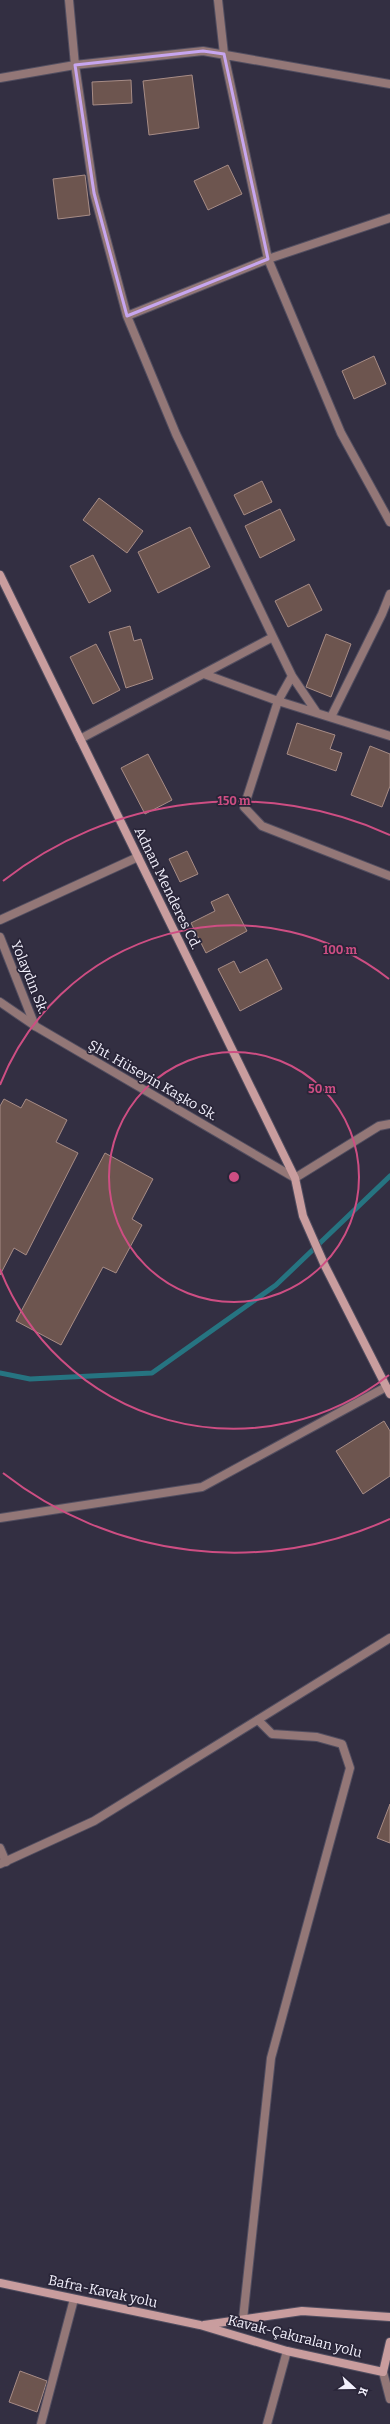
<svg xmlns="http://www.w3.org/2000/svg" width="390" height="2424" viewBox="0 0 390 2424" font-family="Bitter,serif">
<rect width="100%" height="100%" fill="#332f42"/>
<g fill="none" stroke-linecap="round" stroke-linejoin="round">
<path stroke="#267481" stroke-width="5" d="M0,1373L30,1379L152,1373L276,1285L390,1176"/>
</g>
<path fill="#6d554f" stroke="#a78c86" d="M192,75L199,128L149,135L143,81Z
M131,80L132,103L93,105L92,82Z
M228,165L242,194L208,210L194,181Z
M85,175L90,215L58,219L53,179Z
M374,356L386,384L354,399L342,371Z
M262,481L272,502L244,515L234,495Z
M99,498L143,531L127,553L83,520Z
M280,509L295,540L260,558L245,526Z
M190,527L210,567L158,593L138,552Z
M93,555L111,591L89,603L70,566Z
M309,584L322,610L288,627L275,601Z
M130,626L134,641L141,639L153,679L126,688L109,632Z
M326,634L351,644L331,697L306,687Z
M96,644L120,690L93,704L70,657Z
M297,723L335,735L330,749L342,753L336,771L287,754Z
M370,746L390,754V786L382,807L351,795Z
M148,754L172,800L145,814L121,768Z
M187,851L198,874L180,882L169,859Z
M228,894L247,931L206,953L191,923L215,911L211,902Z
M267,959L282,989L240,1011L218,969L234,961L240,973Z
M4,1099L21,1108L26,1099L67,1120L56,1142L78,1153L26,1255L14,1248L0,1275V1106Z
M105,1153L153,1179L132,1219L142,1225L116,1273L103,1267L61,1345L16,1321Z
M384,1421L390,1431V1476L363,1494L336,1451Z
M390,1804V1843L377,1838Z
M20,2371L47,2381L37,2412L9,2402Z"/>
<g fill="none" stroke-linecap="round" stroke-linejoin="round">
<g stroke="#524e60" stroke-width="10">
<path id="service" d="M0,1518L202,1487L386,1387
M243,2319L271,2058L350,1768L342,1744L317,1737L272,1734L258,1720"/>
</g>
<g stroke="#524e60" stroke-width="10">
<path id="minor" d="M69,0L75,65L94,193L127,316L176,434L273,637L292,676L317,713
M218,0L224,54L268,259L341,433L390,522
M0,78L75,65L203,51L390,84
M127,316L268,259L390,218
M204,674L278,701L390,736
M292,676L278,701L244,807L262,826L390,876
M331,717L382,614L390,594
M80,739L273,637
M0,920L138,857
M0,937L35,1026
M295,1178L379,1126L390,1124
M0,1848L6,1862
M41,2424L74,2299
M267,2424L287,2351"/>
</g>
<g stroke="#524e60" stroke-width="10">
<path id="tertiary" d="M0,1002L35,1026L295,1178
M0,1864L94,1821L390,1638
M383,2372L390,2399"/>
</g>
<g stroke="#524e60" stroke-width="10">
<path id="secondary" d="M0,575L295,1178L303,1216L325,1266L390,1394
M0,2283L200,2325L287,2351L383,2372L390,2342
M204,2325L302,2311L390,2317"/>
</g>
<use href="#service" stroke="#937777" stroke-width="8"/>
<use href="#minor" stroke="#937777" stroke-width="8"/>
<use href="#tertiary" stroke="#937777" stroke-width="8"/>
<use href="#secondary" stroke="#c99d9e" stroke-width="8"/>
</g>
<path fill="none" stroke="#c7a6ef" stroke-width="3" stroke-linejoin="round" d="M203,51L224,54L268,259L127,316L94,193L75,65Z"/>
<g fill="none" stroke="#ce4e83" stroke-width="2">
<circle cx="234" cy="1177" r="125"/>
<path d="M389 1375A251 251 0 0 1 0 1269M0 1085A251 251 0 0 1 389 979"/>
<path d="M390 1519A376 376 0 0 1 3 1473M3 881A376 376 0 0 1 390 835"/>
</g>
<g text-anchor="middle" stroke-width="3.5" stroke-linejoin="round" paint-order="stroke">
<g font-size="14" fill="#f2f0fc" stroke="#292538">
<text transform="translate(168 888) rotate(64)" y="5">Adnan Menderes Cd.</text>
<text transform="translate(30 977) rotate(68)" y="5">Yolaydın Sk.</text>
<text transform="translate(153 1080) rotate(30)" y="5">Şht. Hüseyin Kaşko Sk.</text>
<text transform="translate(103 2291) rotate(12)" y="5">Bafra-Kavak yolu</text>
<text transform="translate(295 2336) rotate(14)" y="5">Kavak-Çakıralan yolu</text>
</g>
</g>
<circle cx="234" cy="1177" r="6" fill="#ce4e83" stroke="#292538" stroke-width="2"/>
<g font-size="12" text-anchor="middle" font-weight="bold" fill="#ce4e83" stroke="#292538" stroke-width="3.5" stroke-linejoin="round" paint-order="stroke">
<text x="234" y="805">150 m</text>
<text x="340" y="954">100 m</text>
<text x="322" y="1093">50 m</text>
</g>
<g transform="translate(354 2388) rotate(111)" stroke="#292538" stroke-width="3" paint-order="stroke">
<path d="M0-3L7 15L0 10L-7 15Z" fill="#f2f0fc"/>
<text y="-6" font-size="11" font-weight="bold" text-anchor="middle" fill="#f2f0fc">K</text>
</g>
</svg>
